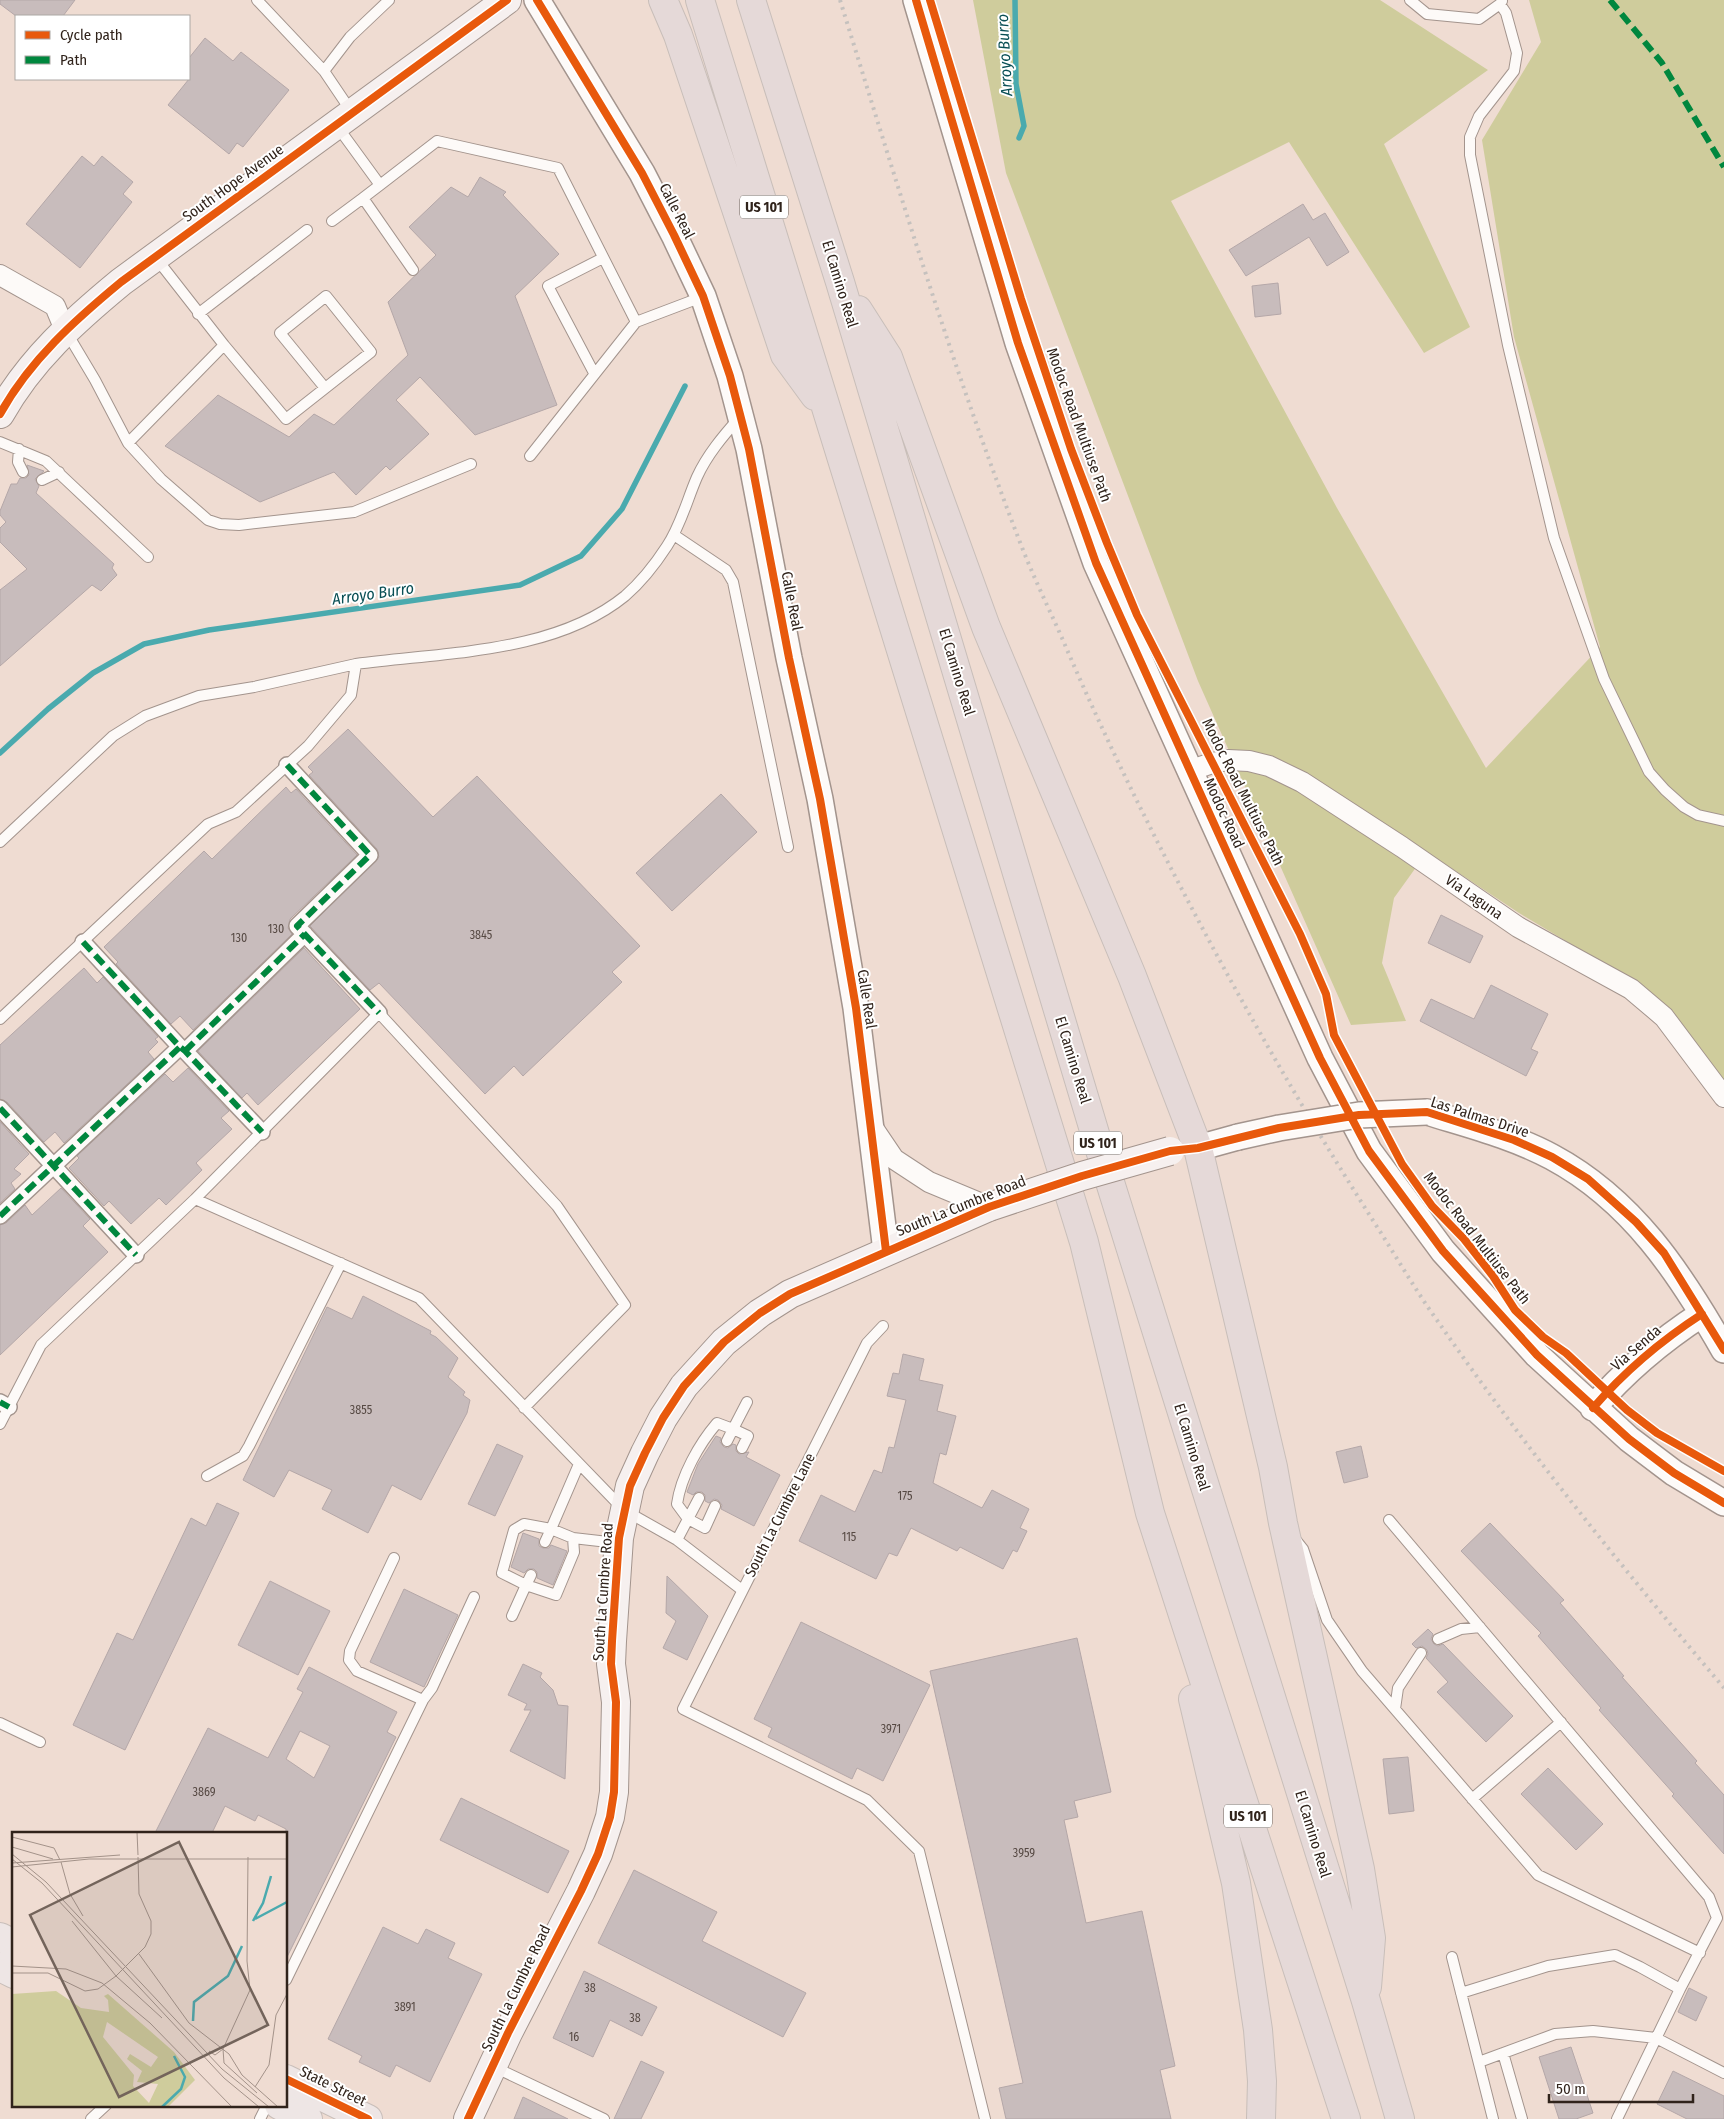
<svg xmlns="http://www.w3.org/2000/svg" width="1724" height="2119" viewBox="0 0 1724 2119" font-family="'Fira Sans Condensed',sans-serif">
<rect width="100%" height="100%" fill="#efdcd2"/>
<path fill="#cfcc9c" d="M973,0H1380L1488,70L1384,144L1470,327L1424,353L1289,142L1171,201L1337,508L1486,768L1600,647L1514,337L1482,140L1541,42L1529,0H1724V1083L1631,980L1519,913L1427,852L1394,898L1382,963L1406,1021L1351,1025L1198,681L1006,173Z"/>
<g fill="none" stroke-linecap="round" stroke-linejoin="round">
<path stroke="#4aaaae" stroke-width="5.5" d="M1015,0L1016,84L1024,126L1019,138
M0,753L48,709L93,673L144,644L209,630L520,585L581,556L622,509L685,386"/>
</g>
<path fill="#c8bcbc" stroke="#b4a7a8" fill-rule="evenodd" d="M0,0H75L63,16H16L0,4Z
M205,38L233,61L241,52L289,90L243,147L237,143L229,154L168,105L189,79V58Z
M82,156L94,166L102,156L133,182L123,194L132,202L80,268L26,224Z
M480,177L506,192L503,195L559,254L515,296L557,405L475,435L420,377L396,400L429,434L390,470L386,466L356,495L334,472L260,502L165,446L218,395L289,437L314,414L334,425L408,355L388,302L436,255L409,227L451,187L468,197Z
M1303,204L1313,220L1325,213L1349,252L1327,266L1309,237L1246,276L1229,250Z
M1278,283L1281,314L1255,317L1252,286Z
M27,465L44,471L35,479L39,486L36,493L114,564L112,568L117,575L101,591L92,585L0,666V590L27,569L0,542V528L6,522L0,515V511L11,484H17L20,478H26L29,475Z
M348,729L433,817L477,776L640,946L612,972L622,982L523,1076L514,1066L485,1094L379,983L370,990L310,926L379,857L377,849L309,775L313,772L308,767Z
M286,787L291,793L296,789L357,855L290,919L288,928L292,934L193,1030L180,1016L171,1024L116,964L118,962L104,947L204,851L212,859Z
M721,794L757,832L672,911L636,873Z
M1441,915L1483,936L1470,963L1428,943Z
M304,948L360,1009L258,1105L247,1093L242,1098L198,1051Z
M84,968L97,983L103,977L158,1037L155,1039L158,1042L148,1052L154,1059L64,1143L55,1132L44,1142L7,1102L0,1099V1045Z
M1491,985L1548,1014L1531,1049L1538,1052L1526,1076L1420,1021L1431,999L1474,1019Z
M188,1068L229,1111L221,1118L232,1129L196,1163L202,1170L166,1205L159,1198L131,1224L109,1201L104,1206L69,1168L79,1158L77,1156L165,1074L173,1082Z
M0,1122L29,1154L14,1169L21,1174L11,1183L15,1189L0,1203Z
M61,1188L90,1219L83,1226L108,1252L0,1355V1225L6,1223L25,1205L32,1215Z
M363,1296L431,1331L430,1334L436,1337L458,1358L448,1377L465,1392L463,1395L470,1400L467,1413L421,1500L392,1485L368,1533L322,1509L332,1490L289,1470L274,1497L243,1480L327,1307L352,1319Z
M903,1354L924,1359L919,1380L943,1385L937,1411L956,1416L946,1455L940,1453L933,1483L982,1508L992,1490L1029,1509L1020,1528L1027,1531L1017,1552L1013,1550L1003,1569L960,1547L957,1551L911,1528L897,1556L889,1553L876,1579L799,1541L821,1495L855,1512L874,1470L882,1473L889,1447L894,1448L906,1400L887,1396L893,1373L899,1374Z
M716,1436L721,1438L720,1442L724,1447L728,1448L733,1444L736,1445V1451L739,1454L749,1452L746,1457L780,1475L754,1526L721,1509L722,1505L718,1500L714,1499L709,1503L705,1501V1495L702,1492H696L693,1495L687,1492L698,1464Z
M497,1444L523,1456L495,1516L468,1504Z
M1361,1446L1368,1477L1344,1483L1336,1452Z
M217,1503L239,1513L125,1750L73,1725L117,1633L133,1640L191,1518L206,1526Z
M1490,1523L1564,1600L1560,1603L1624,1676L1622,1677L1697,1761L1695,1763L1724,1795V1854L1672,1796L1674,1794L1599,1710L1601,1708L1538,1636L1541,1633L1461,1551Z
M523,1533L539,1539V1546L543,1548H549L551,1545L567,1551L553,1585L537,1578V1572L534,1569H528L524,1573L511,1567Z
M667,1576L708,1616L687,1660L663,1648L676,1621L666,1613Z
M270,1581L330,1611L298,1675L238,1645Z
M404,1589L458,1615L424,1687L370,1662Z
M801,1622L930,1685L883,1781L857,1768L852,1779L768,1737L772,1728L754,1719Z
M1428,1629L1433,1634L1431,1639L1434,1644L1438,1646L1443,1644L1513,1716L1486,1742L1437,1692L1448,1682L1426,1658L1428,1654L1427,1650L1422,1646L1416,1648L1412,1644Z
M1077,1638L1111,1792L1074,1801L1078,1817L1064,1820L1086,1923L1142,1911L1175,2066L1160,2070L1171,2119H1006L999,2088L1023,2083L930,1671Z
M523,1664L542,1673L540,1677L553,1690L558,1705L568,1706L565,1779L510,1751L531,1710H524L527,1704L508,1695Z
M309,1667L397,1712L387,1732L396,1737L286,1959V1829L258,1815L255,1821L225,1806L212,1833H155L208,1728L268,1758L303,1692L297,1689ZM300,1731L330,1746L314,1778L286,1759Z
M1408,1757L1414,1811L1389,1814L1383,1759Z
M1548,1768L1603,1824L1576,1850L1521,1794Z
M461,1798L569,1851L548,1893L440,1840Z
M634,1870L717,1912L702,1941L806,1993L783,2037L598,1943Z
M383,1927L418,1944L426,1929L455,1943L448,1958L482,1974L430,2082L396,2065L390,2077L359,2062L362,2056L328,2039Z
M584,1971L657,2007L642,2036L610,2020L593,2057L553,2038Z
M1689,1988L1707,1997L1696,2021L1678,2012Z
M1571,2047L1593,2113L1576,2119H1559L1539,2057Z
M641,2061L664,2072L641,2119H614Z
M1673,2071L1724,2096V2119H1687L1657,2104Z
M523,2097L568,2119H514Z"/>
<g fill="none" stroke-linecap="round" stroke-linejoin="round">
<g stroke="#a3948d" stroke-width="12">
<path id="service" d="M257,0L324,71L351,111
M1410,0L1427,14L1479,19L1500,4L1502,1
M1500,4L1506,13L1517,53L1514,71L1479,116L1470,137V155L1508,345L1554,538L1604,679L1649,772L1665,790L1684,807L1698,815L1724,821
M324,71L350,37L389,0
M337,126L380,185L437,141L558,168L636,322L702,297
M380,185L363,198L413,270
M332,221L363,198
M198,314L307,230
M67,333L95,380L128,443L161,479L208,520L220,524L239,525L354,512L471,464
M224,345L286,419L371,352L326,296L280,333L325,388
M594,373L548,286L603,258
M0,442L46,461L148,557
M128,443L224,345L156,258
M19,449L18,462L23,472
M530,456L636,322
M42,480L59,472
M674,535L726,570L733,582L788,847
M0,842L113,736L145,716L199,696L254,687L356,664
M0,1019L208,824L236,812L308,746L351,695L356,664C443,652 554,654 625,596C640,583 656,563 667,546C681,525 687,500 697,477C707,455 723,436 739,418
M195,1199L419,1298L624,1510L677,1540
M883,1326L867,1343L683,1709L867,1800L919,1851L985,2119
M0,1424L41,1345L195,1199L379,1013L557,1206L625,1305L524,1408
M727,1441L733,1429L717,1423C699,1444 681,1476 677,1504L688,1519L677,1540L742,1590
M742,1448L748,1436L733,1429L747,1402
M207,1476L243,1456L249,1446L341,1263
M699,1498L688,1519L705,1528L715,1506
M1389,1520L1709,1897L1717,1918L1680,1989L1617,2119
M1295,1539L1303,1549L1327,1620L1362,1671L1538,1875L1700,1953
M545,1542L551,1529L573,1538L617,1543
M394,1558L350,1651L349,1660L357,1671L423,1700L432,1688L474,1597
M531,1575L526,1585L556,1595L574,1552L573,1538
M512,1616L526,1585L502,1573L514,1530L524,1524L551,1529L579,1464
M1438,1639L1461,1629L1480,1627
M1395,1709L1398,1688L1421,1653
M0,1723L40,1742
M1472,1799L1561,1722
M1452,1957L1493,2119
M286,1980L423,1700
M1461,1993L1548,1966L1615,1955L1640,1967L1680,1989
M1503,2053L1522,2119
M1479,2062L1555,2034L1593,2031L1656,2038L1724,2073
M494,2067L604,2119
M91,2119L106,2105
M260,2119L267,2105"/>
</g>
<g stroke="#a3948d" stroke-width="18">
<path id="pedestrian" d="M287,765L370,855L297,926L379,1013
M83,942L180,1047L185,1051L262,1132
M185,1051L305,934
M0,1108L136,1255
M0,1216L180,1047
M0,1402L9,1407"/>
</g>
<g stroke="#a3948d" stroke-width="22">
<path id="minor" d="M0,275L55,306L65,330
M1189,771L1212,763L1228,760L1249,761L1269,766L1302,782L1402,847L1518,927L1631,989L1664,1017L1724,1097
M871,1125L894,1159L929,1182L989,1207"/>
</g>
<g stroke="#a3948d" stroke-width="28">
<path id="tertiary" d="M537,0L642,173L674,235L703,296L730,376L749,449L789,658L820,799L856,1008L886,1251
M916,0L1018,343L1096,563L1320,1058L1369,1151L1443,1251L1537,1355L1629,1439L1674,1473L1724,1503
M1427,1112C1469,1125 1513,1136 1552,1157C1632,1200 1680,1273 1724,1350
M1198,1148L1238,1137
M1593,1408C1624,1372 1662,1340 1702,1314"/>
</g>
<g stroke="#a3948d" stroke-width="30">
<path id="secondary" d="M0,414C30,360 75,320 121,282L507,0
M468,2119L508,2033L581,1891L598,1854L610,1817L614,1792L616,1702L611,1664L612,1641L619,1538L630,1486L645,1453L663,1418L684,1386L724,1342L760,1313L790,1294L989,1207"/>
</g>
<g stroke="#c8beb9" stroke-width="30">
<path id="primary" d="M0,1937L14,1944
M0,1967L14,1974
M286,2079L368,2119
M279,2105L308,2119"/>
</g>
<g stroke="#c8beb9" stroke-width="30">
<path id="motorway" d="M663,0L678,35L785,355L815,396
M700,0L1084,1242L1150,1513L1346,2119
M751,0L840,282L1099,1147L1366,2001L1400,2119
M858,310L888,357L986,627L1132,976L1198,1148L1273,1467L1283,1523L1360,1869L1371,1938L1367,1987
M1193,1699L1236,1883L1258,2030L1262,2081L1261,2119"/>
</g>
<use href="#service" stroke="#fdfaf8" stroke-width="10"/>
<use href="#pedestrian" stroke="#fdfaf8" stroke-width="15"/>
<use href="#minor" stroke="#fdfaf8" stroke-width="20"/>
<use href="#tertiary" stroke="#fdfaf8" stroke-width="25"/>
<use href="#secondary" stroke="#f6f0ef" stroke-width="28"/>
<use href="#primary" stroke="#eee6e5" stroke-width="28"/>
<use href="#motorway" stroke="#e5d9d8" stroke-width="28"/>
<path stroke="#c5c1be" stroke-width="4" stroke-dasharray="2.5 5" stroke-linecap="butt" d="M840,0C897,184 953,370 1023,550C1035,580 1049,609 1062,638C1109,748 1162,854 1219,959C1270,1053 1324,1144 1381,1233C1400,1263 1418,1294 1439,1323C1527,1450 1624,1570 1724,1688"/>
<g stroke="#a3948d" stroke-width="28" stroke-linecap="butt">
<path id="tertiary-bridge" d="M1238,1137L1279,1128L1359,1115L1427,1112"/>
</g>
<g stroke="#a3948d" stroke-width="30" stroke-linecap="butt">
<path id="secondary-bridge" d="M989,1207L1082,1176L1170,1151"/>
</g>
<use href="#tertiary-bridge" stroke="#fdfaf8" stroke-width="25"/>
<use href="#secondary-bridge" stroke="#f6f0ef" stroke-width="28"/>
<path stroke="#00873e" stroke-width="6" stroke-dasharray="12 6" stroke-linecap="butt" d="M1610,0L1662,63L1724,167
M287,765L370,855L297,926L379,1013
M83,942L180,1047L185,1051L262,1132
M185,1051L305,934
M0,1108L136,1255
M0,1216L180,1047
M0,1402L9,1407"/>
<g stroke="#fff" stroke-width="11">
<path id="cycleway" d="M537,0L642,173L674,235L703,296L730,376L749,449L789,658L820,799L856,1008L886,1251
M916,0L1018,343L1096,563L1320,1058L1369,1151L1443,1251L1537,1355L1629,1439L1674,1473L1724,1503
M930,0L1021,299L1071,449L1107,543L1137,615L1300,934L1326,994L1334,1035L1402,1164L1432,1206L1464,1239L1493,1276L1515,1310L1543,1337L1566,1353L1627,1410L1657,1433L1724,1471
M0,414C30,360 75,320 121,282L507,0
M1593,1408C1624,1372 1662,1340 1702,1314
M286,2079L368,2119
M468,2119L508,2033L581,1891L598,1854L610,1817L614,1792L616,1702L611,1664L612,1641L619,1538L630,1486L645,1453L663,1418L684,1386L724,1342L760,1313L790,1294L989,1207L1082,1176L1170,1151L1198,1148L1279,1128L1359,1115L1427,1112L1514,1140L1552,1157L1588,1179L1636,1222L1664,1253L1724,1350"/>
</g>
<use href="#cycleway" stroke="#e8590c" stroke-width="8"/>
</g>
<g text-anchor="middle" stroke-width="4" stroke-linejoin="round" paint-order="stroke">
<g font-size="12" fill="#564943">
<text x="276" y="933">130</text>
<text x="481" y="939">3845</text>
<text x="239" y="942">130</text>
<text x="361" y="1414">3855</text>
<text x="905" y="1500">175</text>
<text x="849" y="1541">115</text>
<text x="891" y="1733">3971</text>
<text x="204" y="1796">3869</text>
<text x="1024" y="1857">3959</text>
<text x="590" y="1992">38</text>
<text x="405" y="2011">3891</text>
<text x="635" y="2022">38</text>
<text x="574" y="2041">16</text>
</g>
<g fill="#fff" stroke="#6e655f" stroke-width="1">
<rect x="740" y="195.5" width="48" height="23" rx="4"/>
<rect x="1074" y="1131.5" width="48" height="23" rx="4"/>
<rect x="1224" y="1804.5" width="48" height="23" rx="4"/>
</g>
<g font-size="14" font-weight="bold" fill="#30231b">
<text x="764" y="212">US 101</text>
<text x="1098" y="1148">US 101</text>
<text x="1248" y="1821">US 101</text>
</g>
<g font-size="15" fill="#30231b" stroke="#fff">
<text transform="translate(233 183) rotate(-36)" y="5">South Hope Avenue</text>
<text transform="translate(677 211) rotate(63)" y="5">Calle Real</text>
<text transform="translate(840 284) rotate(73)" y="5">El Camino Real</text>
<text transform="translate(1079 425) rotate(70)" y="5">Modoc Road Multiuse Path</text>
<text transform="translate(792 601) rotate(79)" y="5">Calle Real</text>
<text transform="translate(957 672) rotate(73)" y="5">El Camino Real</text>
<text transform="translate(1243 792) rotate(63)" y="5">Modoc Road Multiuse Path</text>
<text transform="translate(1224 813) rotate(65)" y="5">Modoc Road</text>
<text transform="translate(1474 897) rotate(35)" y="5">Via Laguna</text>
<text transform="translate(867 999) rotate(81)" y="5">Calle Real</text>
<text transform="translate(1073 1060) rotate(73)" y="5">El Camino Real</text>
<text transform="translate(1480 1117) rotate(18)" y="5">Las Palmas Drive</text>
<text transform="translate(961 1206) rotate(-22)" y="5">South La Cumbre Road</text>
<text transform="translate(1477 1238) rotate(52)" y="5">Modoc Road Multiuse Path</text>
<text transform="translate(1636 1348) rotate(-41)" y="5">Via Senda</text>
<text transform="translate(1192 1447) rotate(73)" y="5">El Camino Real</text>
<text transform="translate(780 1515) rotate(-63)" y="5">South La Cumbre Lane</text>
<text transform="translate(603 1592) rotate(-86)" y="5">South La Cumbre Road</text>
<text transform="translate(1313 1834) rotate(73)" y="5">El Camino Real</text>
<text transform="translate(516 1988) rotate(-64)" y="5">South La Cumbre Road</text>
<text transform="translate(333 2086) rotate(26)" y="5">State Street</text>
</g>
<g font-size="16" font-style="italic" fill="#094f55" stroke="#fff">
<text transform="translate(1004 55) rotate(-93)" y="6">Arroyo Burro</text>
<text transform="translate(373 593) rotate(-8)" y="6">Arroyo Burro</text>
</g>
</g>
<g transform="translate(12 1832)">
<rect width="275" height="275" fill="#efdcd2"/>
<path d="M44,159L69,176L97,180L96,168L92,164L96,162L162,220L183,248L156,275H0V162ZM95,190L146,225L139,235L118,222L115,227L130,239L125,250L146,252L137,271L121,254L122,243L91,205Z" fill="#cfcc9c" fill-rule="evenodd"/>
<path fill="none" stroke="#4aaaae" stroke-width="2.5" d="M243,87L275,70M241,89L251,71L259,44M181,189L182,170L216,144L230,114M150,275L169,257L173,245L162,224"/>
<path fill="none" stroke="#a39289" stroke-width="1" d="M125,0L126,23M0,5L42,16L48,28M0,15L41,27M0,22L34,50L210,237L257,275M0,27L30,51L212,246L247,275M49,30L58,62L71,84M0,31L108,23M0,35L77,27H275M60,89L104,144L150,186M127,122L177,191L217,222L230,243L266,275M0,134L54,137L90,151L138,191L220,275M0,141H36L73,159L86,157L104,144M104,144L133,115L139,102V89L127,62L126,25M211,217L238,158L235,129L236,25M211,217L212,231L245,261M197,219L203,223L211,217M243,255L257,233L264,183L275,162"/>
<path fill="#73645b" fill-opacity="0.15" stroke="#73645b" stroke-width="2.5" d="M167,10L256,193L107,265L18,83Z"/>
<rect width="275" height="275" fill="none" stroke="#30231b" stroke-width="2.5"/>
</g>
<rect x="15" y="15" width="175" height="65" fill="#ffffff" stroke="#aca7a4"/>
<rect x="25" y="31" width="25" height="8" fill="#e8590c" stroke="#aca7a4"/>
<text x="60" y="40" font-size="15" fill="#30231b">Cycle path</text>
<rect x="25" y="56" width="25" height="8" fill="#00873e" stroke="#aca7a4"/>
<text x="60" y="65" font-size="15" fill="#30231b">Path</text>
<path d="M1549 2094v8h144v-8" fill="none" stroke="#30231b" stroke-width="2.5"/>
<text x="1556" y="2094" font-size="15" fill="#30231b" stroke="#ffffff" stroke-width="4" paint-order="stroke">50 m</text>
</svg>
